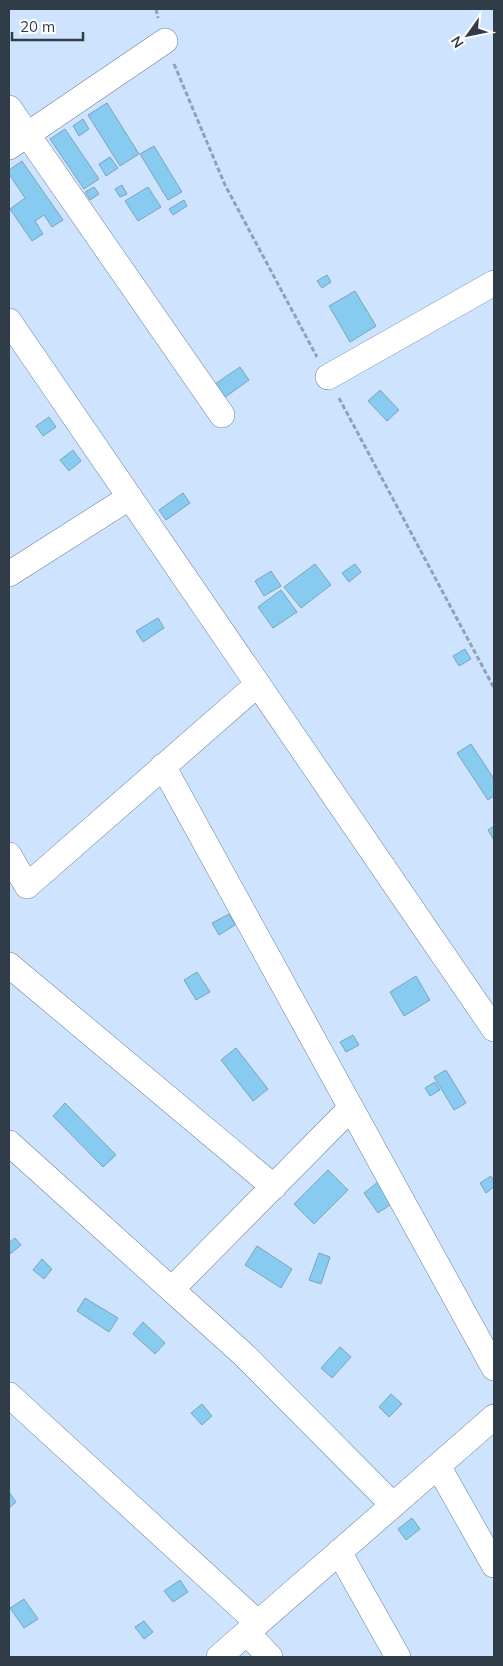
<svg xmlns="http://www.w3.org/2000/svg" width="503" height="1666" viewBox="0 0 503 1666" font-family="Mulish,sans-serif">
<rect width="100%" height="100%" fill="#cee3fd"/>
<path fill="#87cbf1" stroke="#7ea4ba" d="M107,103L139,154L120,166L88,115Z
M83,119L89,129L79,136L73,126Z
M65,129L99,179L84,189L50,139Z
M154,146L182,192L168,200L140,154Z
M110,157L118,168L106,176L99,164Z
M22,161L63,220L52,227L44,215L35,221L43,234L32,241L10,209L25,198L9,174V170Z
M122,185L127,194L120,197L115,189Z
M94,187L99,194L90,200L85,192Z
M148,187L161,207L138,221L125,201Z
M184,200L187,206L173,215L169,209Z
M327,275L331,282L322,288L317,281Z
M355,291L376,326L350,342L329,306Z
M240,367L249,380L224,398L215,384Z
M380,390L399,410L387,421L368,401Z
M49,417L56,427L43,436L36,426Z
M73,450L81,461L69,471L60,460Z
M183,493L190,503L166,520L159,510Z
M315,564L331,585L301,608L284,587Z
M355,564L361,572L349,582L342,573Z
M271,571L281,586L264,596L255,581Z
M281,590L297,612L273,628L258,607Z
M158,618L164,628L143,642L136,631Z
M465,649L471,659L459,666L453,656Z
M471,744L494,779V796L488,800L457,753Z
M494,826V840L488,830Z
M229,914L235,925L219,935L212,923Z
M197,972L210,992L196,1000L184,980Z
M416,976L430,1000L404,1016L390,992Z
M353,1035L359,1045L346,1052L340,1042Z
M236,1048L268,1089L253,1101L221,1060Z
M446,1070L466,1103L454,1110L434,1077Z
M435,1082L440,1090L430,1096L425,1088Z
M65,1103L116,1155L103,1167L53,1116Z
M328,1170L348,1190L314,1224L294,1204Z
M491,1176L494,1182V1187L486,1193L480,1183Z
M378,1182L393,1203L378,1213L364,1193Z
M15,1238L21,1245L10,1254L9,1243Z
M257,1246L292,1269L281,1288L245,1265Z
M319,1253L330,1257L321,1284L309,1280Z
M42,1259L52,1269L44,1279L33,1270Z
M85,1298L118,1318L109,1332L77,1311Z
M143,1322L165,1343L155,1354L133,1334Z
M340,1347L351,1357L332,1378L321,1368Z
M391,1394L402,1404L389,1417L379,1407Z
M202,1404L212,1416L202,1425L191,1413Z
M9,1492L16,1502L9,1508Z
M412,1518L420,1529L406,1540L398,1529Z
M180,1580L188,1592L173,1602L164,1591Z
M24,1599L38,1619L24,1628L10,1608Z
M144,1621L153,1632L144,1639L135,1627Z"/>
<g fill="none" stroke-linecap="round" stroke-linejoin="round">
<g stroke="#69809e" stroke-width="26">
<path id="minor" d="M9,108L222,415
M9,147L165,41
M9,321L494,1029
M328,377L494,283
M9,574L130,497
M163,766L494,1368
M9,855L27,886L258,684
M9,965L274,1187
M9,1143L243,1354L393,1505
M172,1289L351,1108
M9,1395L258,1623
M438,1466L494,1565
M339,1552L398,1657
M247,1633L270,1657
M219,1657L494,1417"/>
</g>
<path stroke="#91a2b7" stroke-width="3" stroke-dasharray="5 2.5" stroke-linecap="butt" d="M156,9L158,18
M174,64L225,185L317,357
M339,398L494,688"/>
<use href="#minor" stroke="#fff" stroke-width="25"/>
</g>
<rect width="503" height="1666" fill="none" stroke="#313c49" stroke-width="20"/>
<g transform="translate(468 35) rotate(237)" stroke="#ffffff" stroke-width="4" paint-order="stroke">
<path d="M0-4L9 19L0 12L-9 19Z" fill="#313c49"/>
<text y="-8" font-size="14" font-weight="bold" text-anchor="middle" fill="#313c49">N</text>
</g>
<path d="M12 32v8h71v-8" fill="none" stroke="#313c49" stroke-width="2.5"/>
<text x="20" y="32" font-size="15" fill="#313c49" stroke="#ffffff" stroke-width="4" paint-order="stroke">20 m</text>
</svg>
